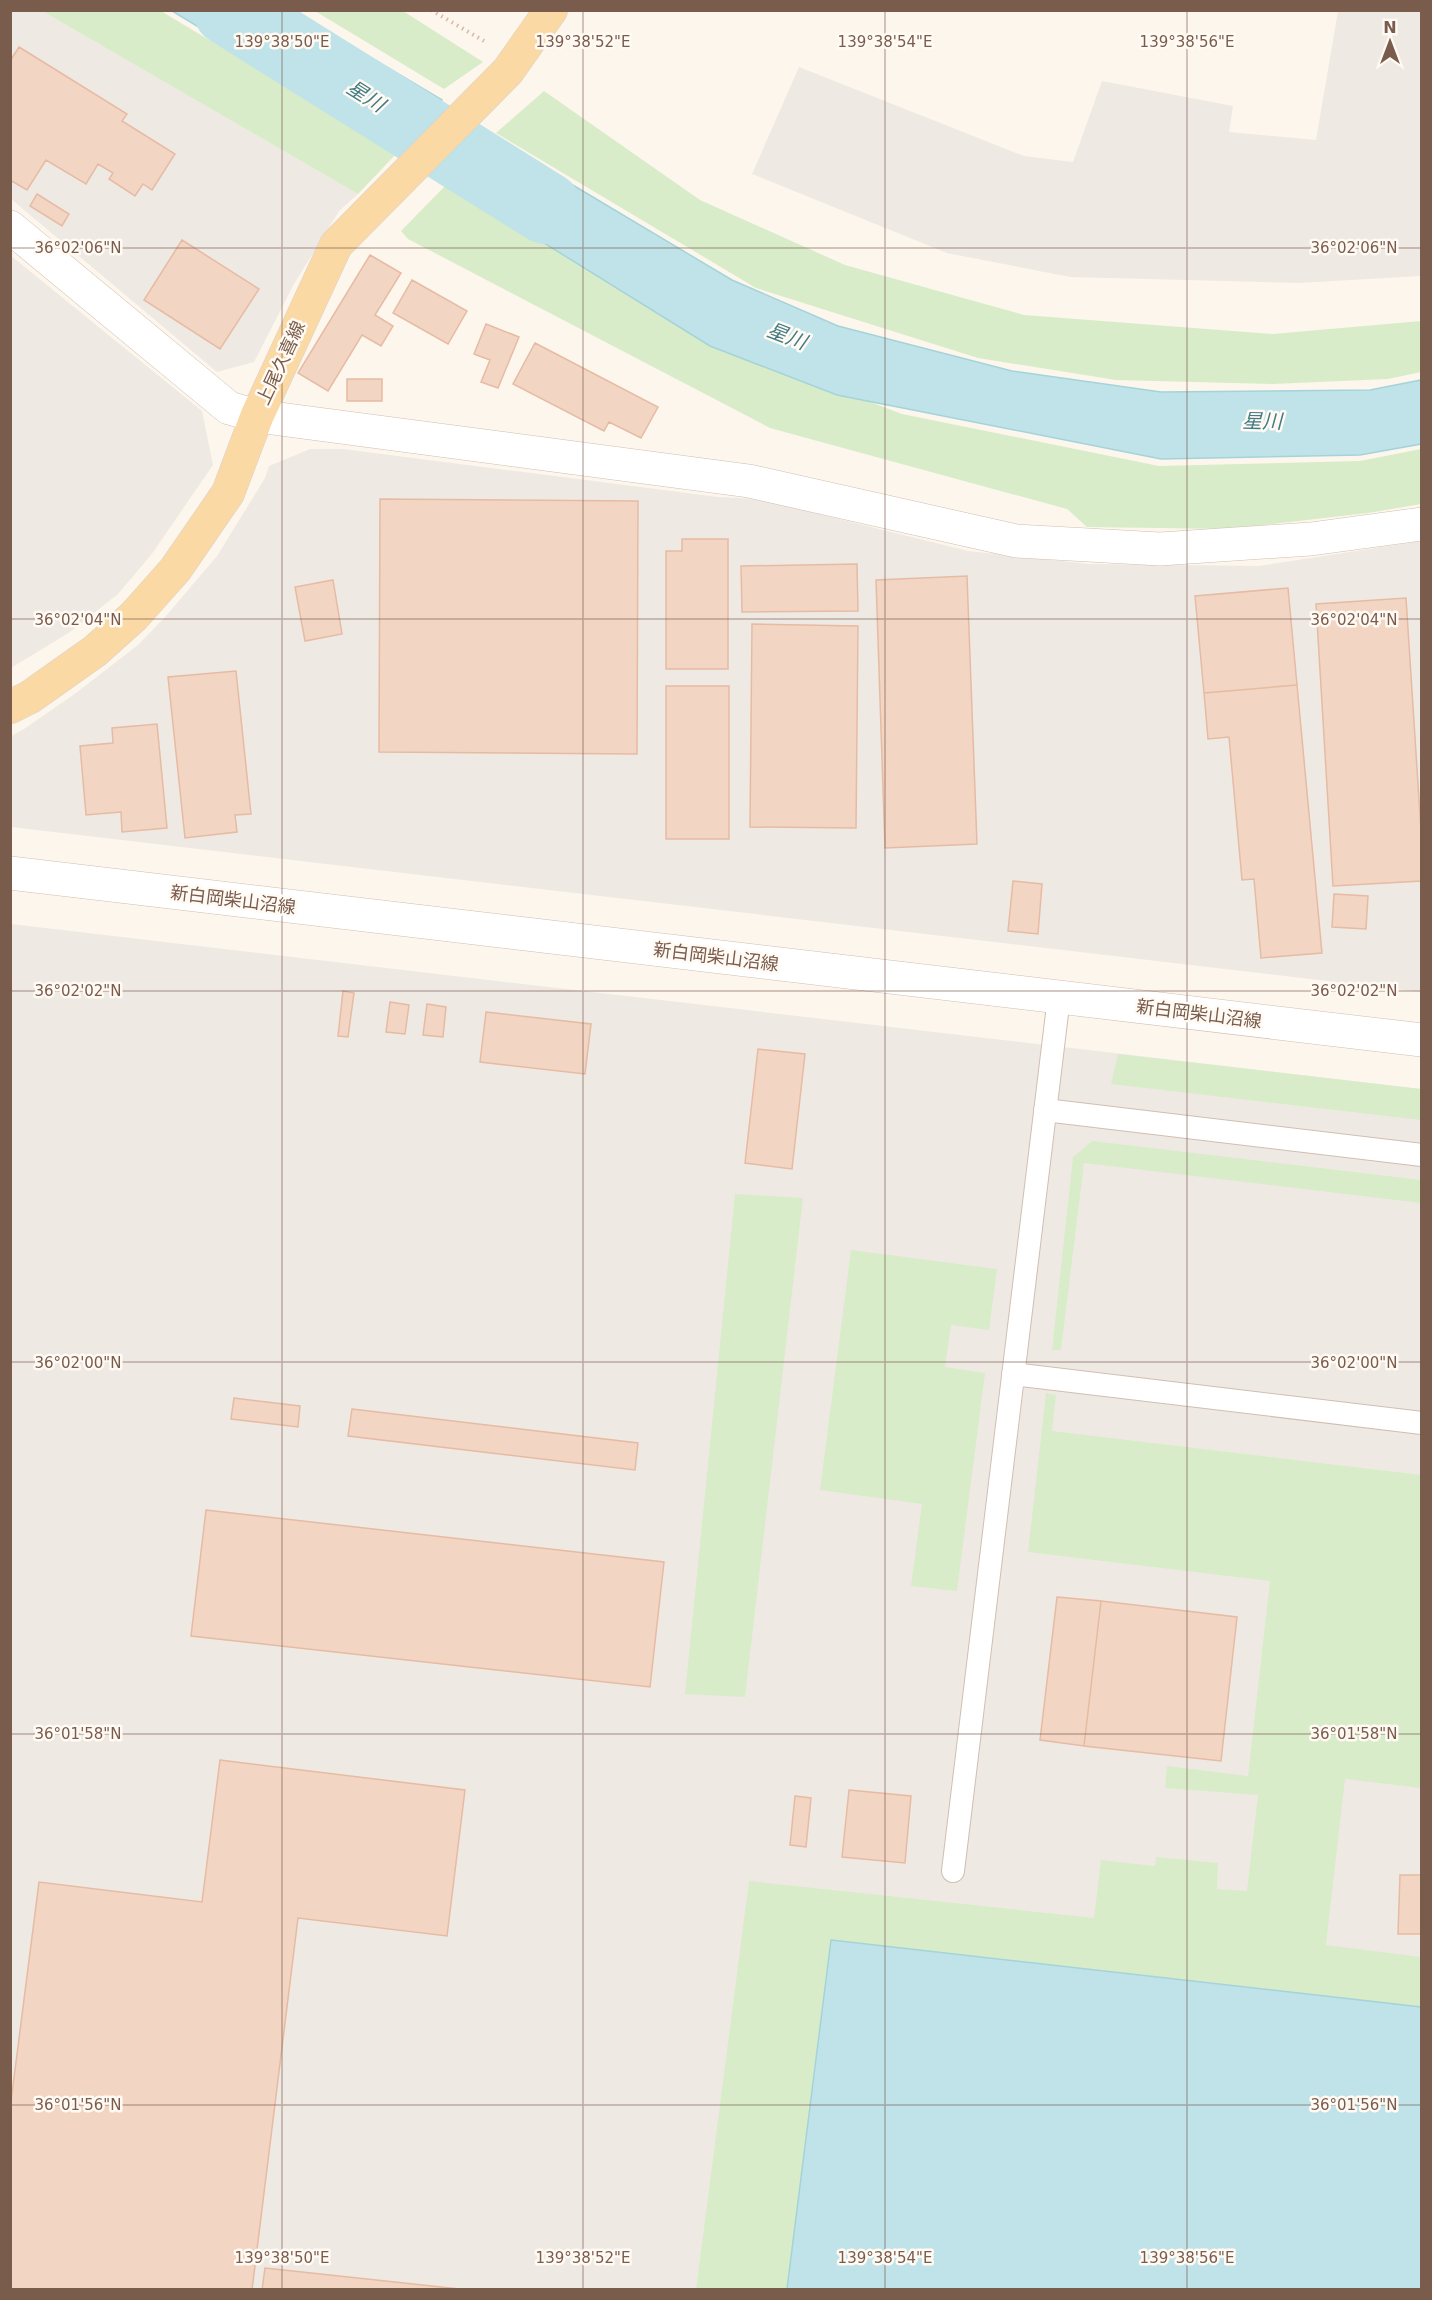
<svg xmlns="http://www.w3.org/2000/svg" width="1432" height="2300" viewBox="0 0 1432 2300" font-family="'DejaVu Sans','Noto Sans JP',sans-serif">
<rect width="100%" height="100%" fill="#fdf6ec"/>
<path fill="#efe9e4" d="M11,10L42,11L358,194L339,211L294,284L254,362L217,372L11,199Z
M1338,11H1421V276L1298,283L1070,277L947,253L752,174L799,67L1024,156L1073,162L1102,81L1233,106L1229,132L1316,140Z
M10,255L202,411L213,465L151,555L118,594L70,632L11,668Z
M310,449H343L718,497L758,499L968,551L1089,564L1259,566L1421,541V992L11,827V736L24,729L76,693L138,645L166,616L217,556L265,478L269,466Z
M11,924L1421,1089V2289L11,2290Z"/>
<path fill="#d8ecc9" d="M42,11H161L397,153L358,194Z
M315,11H403L483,62L444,89Z
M544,91L700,200L845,265L1024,315L1273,334L1421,321V372L1388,379L1272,384L1116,380L978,358L756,288L496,133Z
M448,183L717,344L902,414L1159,466L1360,461L1421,449V504L1368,513L1229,529L1087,527L1067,509L770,428L408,239L401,231Z
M1118,1054L1421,1089V1120L1111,1084Z
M1092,1141L1421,1180V1203L1084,1163L1061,1350H1052L1073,1157Z
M735,1194L803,1198L745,1697L685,1694Z
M851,1250L997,1269L989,1330L951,1325L945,1367L985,1373L957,1591L911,1586L922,1504L820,1490Z
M1046,1393L1056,1395L1052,1431L1421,1475V1788L1345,1779L1326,1945L1421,1957V2289L696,2290L749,1881L1094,1918L1101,1860L1155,1866L1156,1857L1218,1863L1217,1889L1247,1891L1258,1795L1165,1788L1167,1766L1248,1776L1270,1581L1028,1552Z"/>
<path fill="#bfe3e8" stroke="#a5d3da" stroke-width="1.5" d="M172,11H293L442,100L396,146Z
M486,130L566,181L732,280L838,326L1012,371L1161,392L1370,390L1421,380V444L1360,455L1161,459L837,395L710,346L441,179Z
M831,1940L1421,2007V2289H787Z"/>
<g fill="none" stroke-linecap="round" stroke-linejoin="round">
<path stroke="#bfe3e8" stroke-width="72" d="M229,10L546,208"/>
</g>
<path fill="#f3d5c3" stroke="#e6bba3" stroke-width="1.5" d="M19,47L127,114L122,121L175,154L152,190L143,184L135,196L109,179L113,173L98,164L86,184L46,160L27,190L10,180V61Z
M37,194L69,214L62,226L30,206Z
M182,240L259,289L220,349L144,300Z
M370,255L401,273L375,315L393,326L381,346L362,335L328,391L298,373Z
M412,280L467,311L448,344L393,313Z
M486,324L519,337L498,388L481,382L490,360L474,354Z
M535,343L658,407L641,438L609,422L604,431L513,384Z
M347,379H382V401H347Z
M380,499L638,501L637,754L379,752Z
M682,539H728V669H666V551H682Z
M857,564L858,611L742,612L741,566Z
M967,576L977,844L885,848L876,580Z
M333,580L342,634L305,641L295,587Z
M1288,588L1297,685L1204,693L1195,596Z
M1406,598L1422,846V881L1333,886L1316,604Z
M752,624L858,626L856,828L750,827Z
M236,671L251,814L235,815L237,832L185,838L168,677Z
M1297,685L1322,953L1261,958L1254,879L1242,880L1229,737L1208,739L1204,693Z
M666,686H729V839H666Z
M157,724L167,828L122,832L121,812L86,815L80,746L113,743L112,728Z
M1013,881L1042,884L1038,934L1008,931Z
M1334,894L1368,896L1366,929L1332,927Z
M343,991L354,993L348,1037L338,1036Z
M390,1002L409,1005L405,1034L386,1032Z
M427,1004L446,1007L443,1037L423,1035Z
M486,1012L591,1024L585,1074L480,1062Z
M758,1049L805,1054L792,1169L745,1163Z
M234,1398L300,1406L298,1427L231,1419Z
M352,1409L638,1443L635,1470L348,1436Z
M206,1510L664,1562L650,1687L191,1636Z
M1057,1597L1101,1601L1084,1746L1040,1740Z
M1101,1601L1237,1617L1221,1761L1084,1746Z
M220,1760L465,1790L447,1936L298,1918L252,2290H10V2109L39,1882L202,1902Z
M849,1790L911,1796L905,1863L842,1857Z
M795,1796L811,1798L806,1847L790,1845Z
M1400,1875H1422V1934H1398Z
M265,2268L469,2290H262Z"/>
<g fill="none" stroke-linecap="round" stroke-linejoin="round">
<g stroke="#d1beb0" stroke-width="24">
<path id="service" d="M1045,1110L1422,1155
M1013,1374L1422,1423
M953,1871L1059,997"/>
</g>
<g stroke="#d1beb0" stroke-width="34">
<path id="minor" d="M257,416L749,481L1016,541L1160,549L1311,539L1422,524"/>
</g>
<g stroke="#d1beb0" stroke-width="34">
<path id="tertiary" d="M10,227L229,408L257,416
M10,873L1422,1040"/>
</g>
<g stroke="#dad1cd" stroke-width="34">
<path id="primary" d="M10,707L30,697L95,651L134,616L175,570L228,493L257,416L336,245L508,71L551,10"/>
</g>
<path stroke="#d9b8a5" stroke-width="4" stroke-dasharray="1.5 4.5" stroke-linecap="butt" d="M431,10L484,41"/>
<use href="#service" stroke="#fff" stroke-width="22"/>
<use href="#minor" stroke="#fff" stroke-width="33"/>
<use href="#tertiary" stroke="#fff" stroke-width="33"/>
<use href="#primary" stroke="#fbd9a5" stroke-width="33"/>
</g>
<path fill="none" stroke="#7a5c4d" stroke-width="1.5" stroke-opacity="0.45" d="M282,10V2290M583,10V2290M885,10V2290M1187,10V2290M10,248H1422M10,619H1422M10,991H1422M10,1362H1422M10,1734H1422M10,2105H1422"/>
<g text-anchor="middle" stroke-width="5" stroke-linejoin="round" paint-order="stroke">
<g font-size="18" fill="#7a5c4d" stroke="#fffaf3">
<text transform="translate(281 363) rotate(-65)" y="6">上尾久喜線</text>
<text transform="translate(233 900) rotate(7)" y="6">新白岡柴山沼線</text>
<text transform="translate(716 957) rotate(7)" y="6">新白岡柴山沼線</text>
<text transform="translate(1199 1014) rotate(7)" y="6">新白岡柴山沼線</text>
</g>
<g font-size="20" font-style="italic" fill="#437c86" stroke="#fffaf3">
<text transform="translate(366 96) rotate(32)" y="7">星川</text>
<text transform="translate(787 336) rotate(21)" y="7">星川</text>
<text transform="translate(1262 421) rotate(1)" y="7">星川</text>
</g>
</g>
<g font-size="15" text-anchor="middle" fill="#7a5c4d" stroke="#fffaf3" stroke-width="5" stroke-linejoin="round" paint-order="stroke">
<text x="282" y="47">139°38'50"E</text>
<text x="583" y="47">139°38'52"E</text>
<text x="885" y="47">139°38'54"E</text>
<text x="1187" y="47">139°38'56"E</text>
<text x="78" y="253">36°02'06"N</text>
<text x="1354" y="253">36°02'06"N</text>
<text x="78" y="625">36°02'04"N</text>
<text x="1354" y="625">36°02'04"N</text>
<text x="78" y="996">36°02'02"N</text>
<text x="1354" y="996">36°02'02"N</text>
<text x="78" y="1368">36°02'00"N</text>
<text x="1354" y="1368">36°02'00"N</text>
<text x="78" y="1739">36°01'58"N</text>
<text x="1354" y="1739">36°01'58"N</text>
<text x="78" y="2110">36°01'56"N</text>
<text x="1354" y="2110">36°01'56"N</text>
<text x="282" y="2263">139°38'50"E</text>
<text x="583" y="2263">139°38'52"E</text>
<text x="885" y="2263">139°38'54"E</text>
<text x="1187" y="2263">139°38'56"E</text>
</g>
<rect width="1432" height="2300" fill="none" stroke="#7a5c4d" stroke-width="24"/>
<g transform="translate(1390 42)" stroke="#fffaf3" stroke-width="4.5" paint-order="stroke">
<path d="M0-4.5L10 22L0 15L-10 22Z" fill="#7a5c4d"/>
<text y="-9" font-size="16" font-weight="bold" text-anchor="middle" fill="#7a5c4d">N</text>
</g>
</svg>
